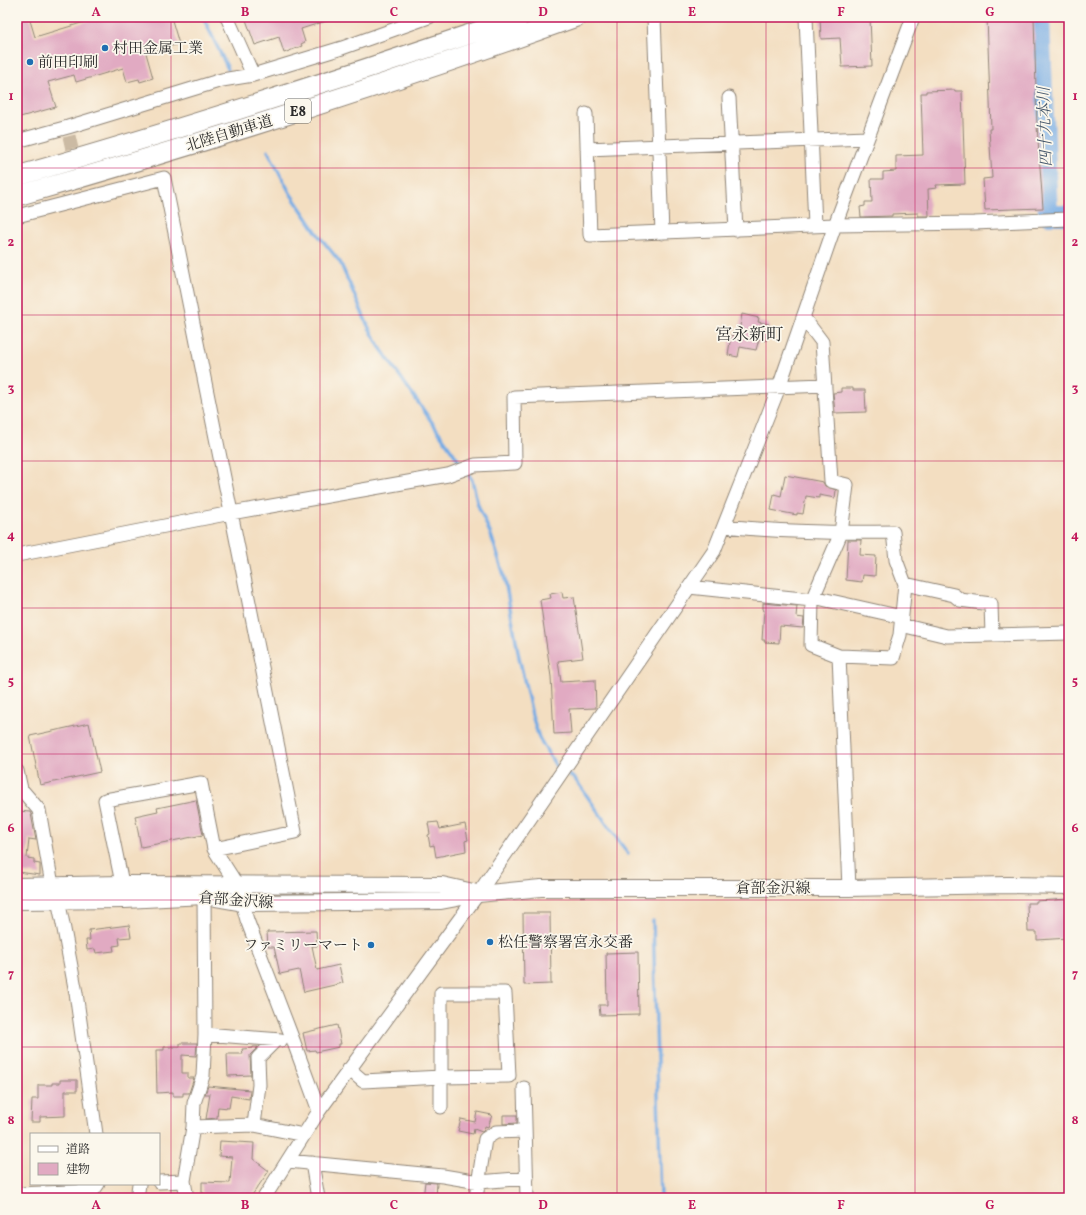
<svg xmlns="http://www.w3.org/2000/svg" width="1086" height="1215" viewBox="0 0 1086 1215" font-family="Vollkorn,'Noto Serif JP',serif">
<rect width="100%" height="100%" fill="#fbf7ec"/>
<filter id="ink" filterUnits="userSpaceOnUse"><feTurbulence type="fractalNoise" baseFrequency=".025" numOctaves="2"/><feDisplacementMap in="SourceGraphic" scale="8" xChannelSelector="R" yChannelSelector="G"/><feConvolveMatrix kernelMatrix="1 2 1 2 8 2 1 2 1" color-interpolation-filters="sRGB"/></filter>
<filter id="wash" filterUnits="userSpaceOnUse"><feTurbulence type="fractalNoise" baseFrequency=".012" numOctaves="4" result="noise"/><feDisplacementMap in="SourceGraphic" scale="16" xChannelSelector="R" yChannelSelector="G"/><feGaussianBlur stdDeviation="0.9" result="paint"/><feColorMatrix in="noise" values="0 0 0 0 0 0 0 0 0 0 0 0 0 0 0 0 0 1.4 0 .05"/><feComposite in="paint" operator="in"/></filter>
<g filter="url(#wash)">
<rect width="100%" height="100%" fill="#f3dec1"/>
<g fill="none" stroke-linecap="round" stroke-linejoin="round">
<path stroke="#77ace4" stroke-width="3.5" d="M203,17L228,69
M268,151L290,193L319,236L340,262L368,326L379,346L463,467
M467,472L472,480L478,505L491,535L504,575L519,657L532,715L539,738L556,766L575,779L628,854
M653,921L661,1198"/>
<path stroke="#77ace4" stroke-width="20" d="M1040,17L1048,215H1069"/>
</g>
<g id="blocks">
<path fill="#e1aac2" d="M17,17H29L35,37L101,17H171L179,44L146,53L153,78L140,82L139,79L127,82L123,68L76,82L74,75L48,82L56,107L20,117L17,107Z
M245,17H332V19L301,29L305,42L301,44L302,46L284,53L279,37L255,45Z
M820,17H870L872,66L842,67L840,38L821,39Z
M987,17H1034L1037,126L1043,208L985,210L983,179L992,178L989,129H991Z
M955,90V91H962L965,184L936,185L937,188L928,189L929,216H918V213L892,214V216L861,217L860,207L865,206V202H872L871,179H883V172L896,171V156L923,155L921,93H926V91Z
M742,314L759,318L758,322L769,324L766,341L759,339L756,350L740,347L738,357L728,355L731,335L735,336L736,331L739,332Z
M841,388H853V390H865L866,412L835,413L833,393L841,392Z
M785,475L823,482L825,486L836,490L835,498L819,495V498L806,496L803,514L797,513V515L771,510L774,494L781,496Z
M848,540H861L860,555L876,556L875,576L863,575L862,582L846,580Z
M562,592L563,598L574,597L583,658L558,661L561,682L595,680L596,708L569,709L571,733L554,734L551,677L540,600L551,598L550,594Z
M763,603L797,606L796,617L804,618L803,628L780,626L779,643L764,642L765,640H762L764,610H763Z
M89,723L100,772L40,785L30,736Z
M196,800L203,835L141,847L135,816L158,811L157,808Z
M17,811L30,812L31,814L36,840L29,839L27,858L34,859V863L40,864V875L18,872Z
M438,822L440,829L465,824L468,840L465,841L466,851L436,857L434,845L430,846L428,835L430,834L428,823Z
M1069,899V938L1037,940V932H1028L1027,903H1036V901Z
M523,913H550L551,984L524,985Z
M129,925L131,937L119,938L120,945L113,946L114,951L96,953L95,949L87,950L86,940H90L89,930Z
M316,931L317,946H312L317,970L339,965L343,983L304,992L299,970L280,974L274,947H268L267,932Z
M638,952L639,1014L600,1015L599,1005H607L606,953Z
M337,1025L341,1044H339V1047L316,1052L315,1050L307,1051L303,1033Z
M180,1043H197L196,1056L182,1055V1073H188V1078H194L189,1093H183V1096H173V1092L157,1093L156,1050H164V1047H180Z
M253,1047H258L250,1055L251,1075L228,1076L227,1054H243L242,1049L253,1048Z
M60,1080H77V1091H65V1116L40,1117V1122H31L32,1099H38V1085H52V1083H60Z
M208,1086L250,1090L249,1099L231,1096L229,1108L218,1107L217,1118L206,1119L210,1094H205Z
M477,1112L492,1115L488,1127L485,1126L484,1130L482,1132L474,1129L473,1134L458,1131L461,1119L475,1122Z
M503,1115H517V1123L503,1124Z
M220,1141L254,1143L253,1159L269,1171L250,1198H204V1193H202V1182L230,1183L232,1157L219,1156Z
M425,1182L437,1183L436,1198H423Z"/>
</g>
</g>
<g filter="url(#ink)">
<use href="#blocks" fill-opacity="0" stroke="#8f8476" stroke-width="1"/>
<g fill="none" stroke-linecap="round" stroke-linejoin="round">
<path stroke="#cbbaa3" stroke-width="13" stroke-dasharray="13 6" stroke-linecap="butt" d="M69,136L81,188"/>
<g stroke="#8f8476" stroke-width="15">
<path id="minor" d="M227,17L253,75
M654,17L662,233
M806,17L815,226
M729,98L736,230
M586,114L590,235L835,225L974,223L1069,219
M17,141L68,127L222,80L253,75L342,48L429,17
M587,149L867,138
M17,216L164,178L295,832L214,849L237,885L247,920L293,1040L319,1111
M803,317L822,342L831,481L847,485L841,533L812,600L811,645L839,656L849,888
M724,526C780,532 837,533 893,532L896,560L905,584L900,635L893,658L839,656
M17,555L231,513L448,475L475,465L515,463L514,397L825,385
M689,587L812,600
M813,597L902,617
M901,625L947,636L992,635L991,604L960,600L954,595L905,584
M992,635L1069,633
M17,771L21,789L39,810L52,885L58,900L63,924L76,993L96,1134
M124,893L105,800L201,783L214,849
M205,1034L281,1040
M349,1069L363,1081L441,1077L509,1076L505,993H441V1107
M524,1088L527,1198
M254,1125L259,1085L258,1058L276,1040
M193,1127L254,1125L304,1135
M288,1161L443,1176L479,1182L527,1178
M312,1163L318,1198
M184,1181L193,1127L194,1103L203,1076L205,1034L204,896
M159,1182L184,1181L187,1198
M17,1195L19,1194L93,1191L98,1184
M137,1198L139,1184
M264,1198L319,1111L478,894L714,551L779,387L835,225L913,17
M476,1198L485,1139L496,1132L525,1131"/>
</g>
<g stroke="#8f8476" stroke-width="18">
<path id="major" d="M17,886L122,884L442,885L473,892
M17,901L125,900L204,896L243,903L441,901L478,894L541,888H849L1008,885L1069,886"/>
</g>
<g stroke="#8f8476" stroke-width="21">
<path id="highway" d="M17,176C186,128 353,74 520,17
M17,196C205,143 392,83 576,17"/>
</g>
<use href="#minor" stroke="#fff" stroke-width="13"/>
<use href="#major" stroke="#fff" stroke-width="16"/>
<use href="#highway" stroke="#fff" stroke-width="19"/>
</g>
</g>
<path fill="none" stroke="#c2185b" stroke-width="1" stroke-opacity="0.55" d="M171,17V1198M320,17V1198M469,17V1198M617,17V1198M766,17V1198M915,17V1198M17,168H1069M17,315H1069M17,461H1069M17,608H1069M17,754H1069M17,900H1069M17,1047H1069"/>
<g fill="#1f6fb2" stroke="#fbf7ec" stroke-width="1.5">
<circle cx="105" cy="48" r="4"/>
<circle cx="30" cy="62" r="4"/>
<circle cx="490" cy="942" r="4"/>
<circle cx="371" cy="945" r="4"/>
</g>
<g text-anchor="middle" stroke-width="3.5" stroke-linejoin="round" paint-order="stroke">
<rect fill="#fbf7ec" stroke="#696865" stroke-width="1" x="285" y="99" width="26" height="24" rx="3"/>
<g font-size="14" font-weight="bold" fill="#2b2b2b">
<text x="298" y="116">E8</text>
</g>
<g font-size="15" fill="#2b2b2b" stroke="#fbf7ec" text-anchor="start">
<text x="113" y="53">村田金属工業</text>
<text x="38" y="67">前田印刷</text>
<text x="498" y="947">松任警察署宮永交番</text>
<text x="363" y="950" text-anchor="end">ファミリーマート</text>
</g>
<g font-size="15" fill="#2b2b2b" stroke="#fbf7ec">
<text transform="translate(229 133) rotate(-17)" y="5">北陸自動車道</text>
<text x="773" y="893">倉部金沢線</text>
<text transform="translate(236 900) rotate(4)" y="5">倉部金沢線</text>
</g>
<g font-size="16" font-style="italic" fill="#46586c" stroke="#fbf7ec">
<text transform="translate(1044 127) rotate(-92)" y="6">四十九本川</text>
</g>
<g font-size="17" fill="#2b2b2b" stroke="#fbf7ec">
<text x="749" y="340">宮永新町</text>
</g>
</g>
<rect width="1086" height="1215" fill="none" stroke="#fbf7ec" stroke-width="44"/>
<rect x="30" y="1133" width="130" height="52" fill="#fbf7ec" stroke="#a8a59f"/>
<rect x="38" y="1146" width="20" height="6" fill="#ffffff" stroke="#a8a59f"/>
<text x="66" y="1153" font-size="12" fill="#2b2b2b">道路</text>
<rect x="38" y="1163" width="20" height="12" fill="#e1aac2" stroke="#a8a59f"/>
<text x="66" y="1173" font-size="12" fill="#2b2b2b">建物</text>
<rect x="22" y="22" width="1042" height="1171" fill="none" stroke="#c2185b" stroke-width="1.5"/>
<g font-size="13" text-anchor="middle" font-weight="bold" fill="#c2185b">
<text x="96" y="16">A</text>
<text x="245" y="16">B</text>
<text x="394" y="16">C</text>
<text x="543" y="16">D</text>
<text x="692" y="16">E</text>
<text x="841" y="16">F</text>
<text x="990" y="16">G</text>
<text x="11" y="100">1</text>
<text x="1075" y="100">1</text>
<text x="11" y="246">2</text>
<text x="1075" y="246">2</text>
<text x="11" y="392">3</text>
<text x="1075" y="392">3</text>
<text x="11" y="539">4</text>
<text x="1075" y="539">4</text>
<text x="11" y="685">5</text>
<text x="1075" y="685">5</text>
<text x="11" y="832">6</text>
<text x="1075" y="832">6</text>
<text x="11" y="978">7</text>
<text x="1075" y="978">7</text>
<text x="11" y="1124">8</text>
<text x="1075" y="1124">8</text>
<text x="96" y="1209">A</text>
<text x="245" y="1209">B</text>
<text x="394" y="1209">C</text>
<text x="543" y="1209">D</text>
<text x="692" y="1209">E</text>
<text x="841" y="1209">F</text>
<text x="990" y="1209">G</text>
</g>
</svg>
